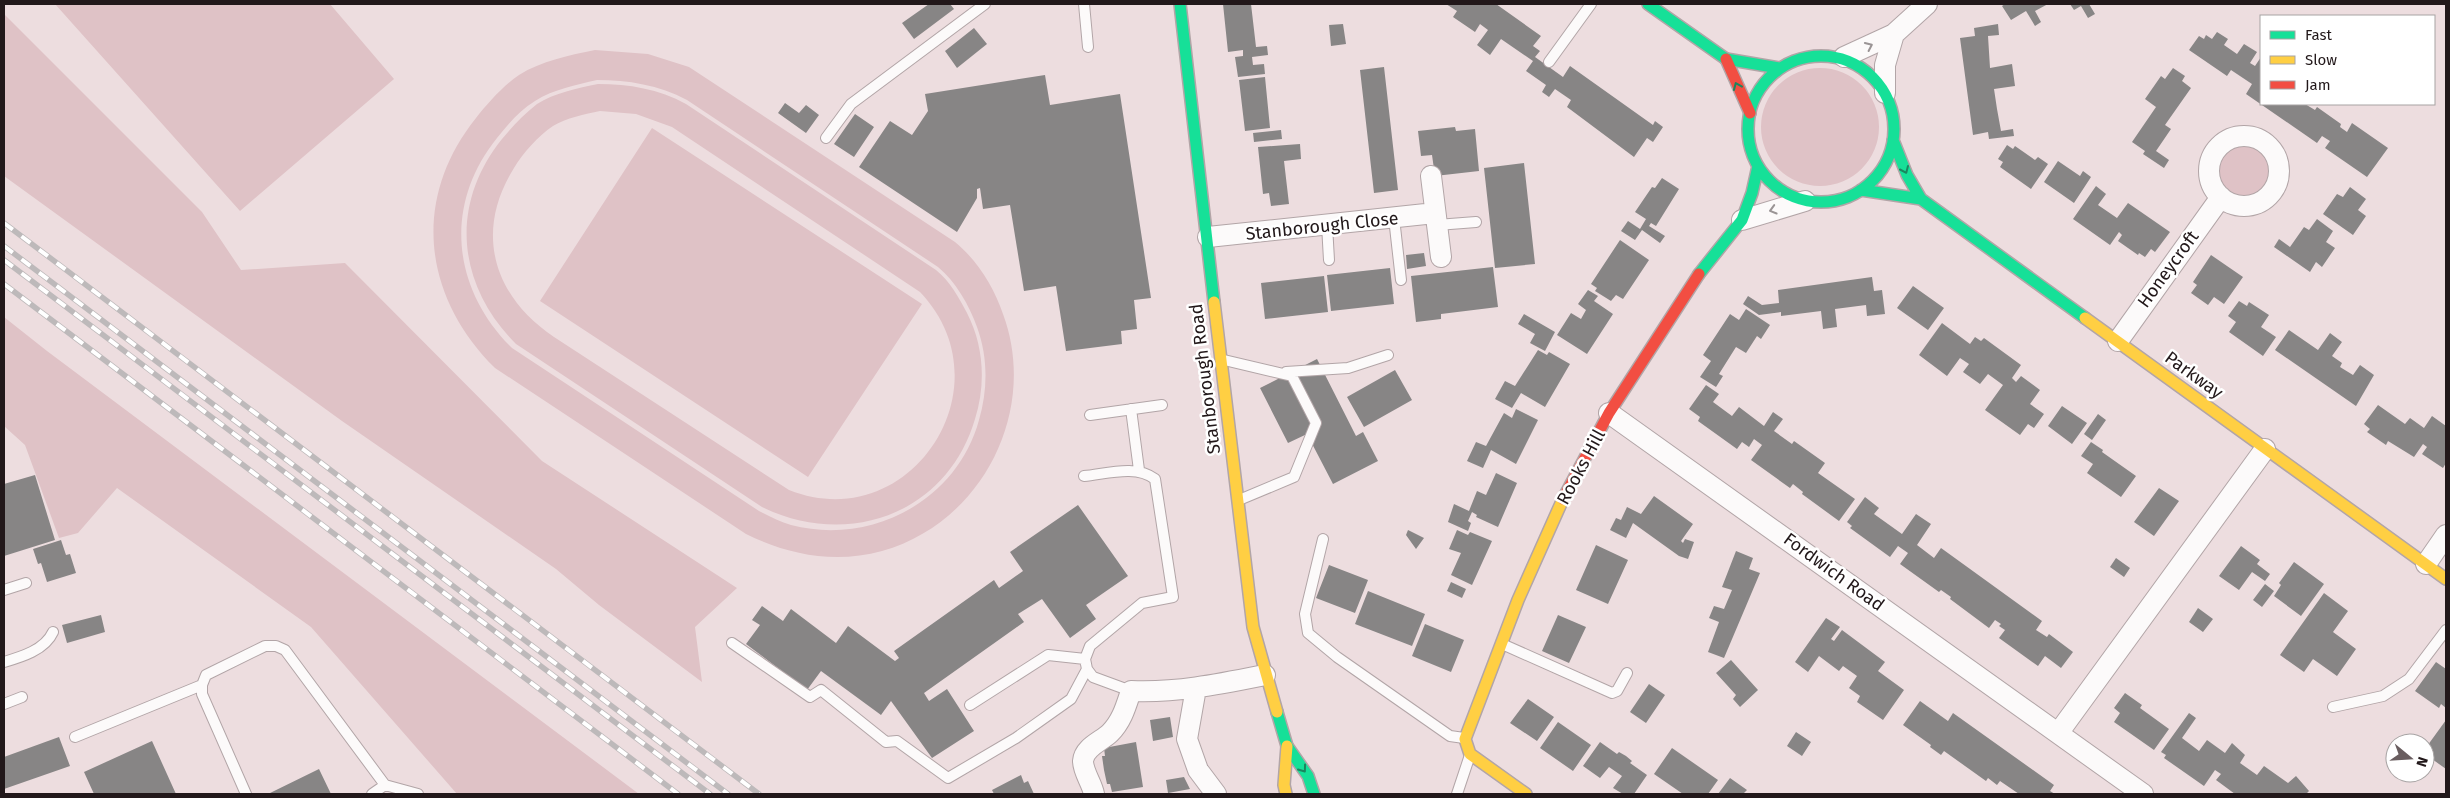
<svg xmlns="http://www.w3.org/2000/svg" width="2450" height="798" viewBox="0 0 2450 798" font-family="'Fira Sans',sans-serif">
<rect width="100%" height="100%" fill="#eddddf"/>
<path fill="#dfc2c6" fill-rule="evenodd" d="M55,4H330L394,79L240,211Z
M4,14L202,212L241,270L345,263L542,461L737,588L695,627L702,682L599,605L556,569L342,421L4,176Z
M595,50L648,54L689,67L955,242C977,260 994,287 1003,314C1039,411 982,523 882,551C835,564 788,555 746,534L495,368C423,297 411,199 476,118C488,103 503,86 519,75C541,61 570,55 595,50ZM597,80C628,80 659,85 687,100L938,267C956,282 969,305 977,327C988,357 988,389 979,420C957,501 871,546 791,525C780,522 769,516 759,511L512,348C452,289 443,205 497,138C508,124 520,110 535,101C554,89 576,85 597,80Z
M1761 127a59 59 0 1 1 118 0a59 59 0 1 1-118 0Z
M598,84C629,84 659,89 686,104L936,270C950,281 959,298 967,313C984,346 986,384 975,419C947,514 848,549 762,507L516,344C457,285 449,205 502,139C512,127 524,114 537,104C554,93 578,88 598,84ZM600,111L636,114L672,127L920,292C1010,386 910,538 789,490L554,337C493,296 474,232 514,168C523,153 538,136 553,126C566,118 585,114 600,111Z
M652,128L922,304L808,477L540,301Z
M2215 171a29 29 0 1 1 58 0a29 29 0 1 1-58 0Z
M4,317L47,351L639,794H457L311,627L117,488L78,533L59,538L25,445L4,426Z"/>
<path fill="#878585" d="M929,4H950L954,9L914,39L902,23Z
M1223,4H1251L1256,47L1267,46L1268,55L1252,57L1253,65L1264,64L1265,74L1238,77L1235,57L1243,56V50L1228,52Z
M1446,4H1496L1541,36L1533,46L1540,51L1535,57L1563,77L1570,66L1653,125L1655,121L1663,127L1653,142L1647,138L1634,157L1567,107L1571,100L1555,89L1549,97L1542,92L1546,85L1526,71L1533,61L1501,39L1490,55L1477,45L1488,30L1480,24L1475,32L1453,17L1457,11Z
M2005,4H2048L2035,11L2041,22L2035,26L2026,11L2011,20L2002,6Z
M2070,4H2089L2095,14L2088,18L2081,6L2074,10Z
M1343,24L1346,44L1331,46L1329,25Z
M1998,24L1999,35L1988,36L1990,68L2012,64L2015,86L1994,89L1997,109L2001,131L2013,129L2014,136L1989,139L1988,132L1973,135L1960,38L1975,36L1974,28Z
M974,28L987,44L957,68L945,51Z
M2217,32L2228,39L2224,45L2237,54L2244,44L2257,52L2250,63L2255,66L2261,57V104H2305L2315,110L2317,107L2341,124L2340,127L2347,132L2352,123L2388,148L2367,177L2325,148L2330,141L2322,136L2317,143L2246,94L2252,84L2231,70L2227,76L2189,50L2199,36L2204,39L2206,35L2212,39Z
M1384,67L1398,190L1374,193L1360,70Z
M2173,68L2185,76L2182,81L2191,88L2165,125L2171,129L2156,151L2169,160L2164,168L2143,154L2145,151L2132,142L2156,107L2145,99L2161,76L2165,79Z
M1045,75L1050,105L1120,94L1151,298L1134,300L1137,329L1121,331L1122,344L1066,351L1056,286L1024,291L1010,205L983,209L980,188L977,189V198L957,232L859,167L890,121L912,135L928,111L925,94Z
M1265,77L1270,128L1245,131L1239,80Z
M785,103L799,113L806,105L819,115L806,133L778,113Z
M855,114L874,127L854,157L834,144Z
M1455,127L1456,131L1475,129L1479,171L1435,176L1432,155L1421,156L1418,131Z
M1281,130L1282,139L1254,142L1253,133Z
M1300,144L1301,159L1284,161L1289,204L1271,206L1269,193L1263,194L1258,147Z
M2007,145L2013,149L2015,146L2035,160L2038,157L2048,164L2031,189L2000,167L2003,162L1998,159Z
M2058,161L2080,176L2083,171L2091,177L2074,203L2044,182Z
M1524,163L1535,264L1495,268L1484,168Z
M1662,178L1679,189L1656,226L1651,223L1649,226L1665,236L1660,243L1642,230L1635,240L1621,231L1628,221L1640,229L1646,219L1635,212L1652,187L1655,188Z
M2096,186L2106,194L2098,205L2117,218L2128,203L2170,232L2155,252L2151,249L2145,257L2139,253L2138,255L2118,241L2122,235L2119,232L2110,245L2073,219Z
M2350,187L2366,199L2358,210L2366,216L2353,235L2323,214L2337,194L2343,197Z
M2317,219L2333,231L2326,242L2335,248L2322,267L2316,262L2310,272L2274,247L2279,239L2290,247L2304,227L2309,230Z
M1620,240L1649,260L1623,299L1616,295L1611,301L1595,291L1597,288L1591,284Z
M1424,253L1426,266L1407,269L1406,255Z
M2211,255L2243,277L2224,304L2214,297L2208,305L2191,293L2197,285L2193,282Z
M1493,267L1498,307L1441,314V319L1416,322L1411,276Z
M1390,268L1394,304L1331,311L1327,275Z
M1324,276L1328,312L1265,319L1261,283Z
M1872,277L1874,291L1882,290L1885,314L1867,316L1866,305L1835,309L1837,327L1823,329L1821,311L1781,316V312L1759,315L1743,304L1748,296L1762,305L1779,303L1778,290Z
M1913,286L1944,308L1928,330L1897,308Z
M1588,290L1598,296L1594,301L1613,314L1587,354L1557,335L1571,313L1581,319L1586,310L1578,304Z
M2239,301L2247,306L2249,302L2269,315L2261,327L2276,337L2263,356L2229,332L2236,322L2228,316Z
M1746,309L1770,325L1761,339L1757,336L1746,353L1736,347L1719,374L1723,376L1716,387L1700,377L1711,361L1703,355L1730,314L1739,320Z
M1524,314L1555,332L1545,351L1530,343L1535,334L1518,324Z
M1942,323L1970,344L1975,337L1981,341L1984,338L2021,365L2012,378L2016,382L2021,376L2040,390L2030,404L2044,414L2034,428L2028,424L2020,435L1985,410L2003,385L1988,374L1980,384L1963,372L1969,364L1960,358L1947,376L1919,355Z
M2289,330L2318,350L2330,333L2342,342L2332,356L2342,363L2340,367L2353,375L2360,365L2374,375L2356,406L2275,350Z
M1538,350L1547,355L1549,352L1570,364L1545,407L1521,393L1512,408L1495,399L1505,381L1515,386Z
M1317,359L1356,436L1363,432L1378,461L1333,484L1307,434L1288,443L1260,388Z
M1395,370L1412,400L1364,427L1347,397Z
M1706,385L1719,394L1713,402L1732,416L1739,407L1764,426L1773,412L1783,419L1774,431L1792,444L1794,441L1825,463L1818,473L1855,499L1839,521L1802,494L1803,492L1793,484L1790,488L1751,460L1762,445L1754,439L1749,447L1742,442L1737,449L1698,421L1700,417L1689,409Z
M2378,405L2405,424L2410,418L2424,428L2432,416L2446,426V463L2443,468L2422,454L2427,447L2423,444L2414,457L2388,441L2386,445L2367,432L2370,429L2364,424Z
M2062,406L2087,423L2072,444L2048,426Z
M1516,409L1538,420L1516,464L1491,450L1483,468L1467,461L1476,442L1486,446L1504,413L1512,418Z
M2098,414L2106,420L2092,440L2084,434Z
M2091,442L2103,450L2102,452L2136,476L2121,497L2087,473L2093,464L2081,456Z
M1496,473L1517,483L1498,527L1476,517L1477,515L1472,512L1468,521L1471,523L1468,531L1448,522L1454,504L1469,511L1477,491L1486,495Z
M35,475L55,540L4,556V484Z
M2159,488L2179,501L2154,536L2134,522Z
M1654,496L1693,524L1681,541L1683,543L1685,539L1694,542L1688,559L1679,556L1633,523L1626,538L1610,530L1616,518L1621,520L1627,507L1641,514Z
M1865,497L1879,508L1874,514L1902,534L1916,514L1931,524L1917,545L1934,558L1941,548L2042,621L2036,630L2047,637L2049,634L2073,652L2061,668L2045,656L2038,666L1999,638L2005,630L1999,626L2001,624L1995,620L1989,628L1950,599L1951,597L1941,590L1939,592L1900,564L1908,553L1898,546L1890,557L1850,528L1852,526L1847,522Z
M1078,505L1128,576L1086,605L1096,619L1070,638L1042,599L1018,614L1024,622L924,693L929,701L947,689L974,731L932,758L891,701L881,715L821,671L807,690L746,644L760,625L752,620L762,606L783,621L791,609L836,643L848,626L895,661L899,658L894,651L994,580L999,588L1023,571L1010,552Z
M1408,530L1424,538L1416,549L1406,535Z
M1457,530L1468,535L1470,532L1492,541L1472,585L1451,575L1461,553L1449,549Z
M61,540L66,555L70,554L76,573L47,582L41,563L38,564L33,549Z
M1596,545L1628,560L1608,604L1576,590Z
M2241,546L2260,560L2257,564L2270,574L2265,581L2252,572L2239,590L2219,576Z
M1736,551L1753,558L1749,569L1760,573L1724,658L1708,652L1719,622L1709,618L1714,606L1724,609L1732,590L1722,587Z
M2116,558L2130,568L2124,577L2110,567Z
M2294,562L2324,584L2301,616L2274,596L2281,585L2279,583Z
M1329,565L1368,580L1355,613L1316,598Z
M1451,582L1466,589L1462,598L1447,591Z
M2265,584L2274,591L2262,607L2253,600Z
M1368,591L1425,614L1412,646L1355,624Z
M2324,593L2348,611L2333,632L2356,649L2337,676L2313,659L2304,672L2280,655Z
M2198,608L2213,619L2203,632L2189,622Z
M101,615L105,632L67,643L62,625Z
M1558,615L1586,627L1569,663L1542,651Z
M1826,618L1840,627L1831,639L1834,641L1842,630L1885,662L1878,671L1904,690L1883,720L1857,702L1860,696L1849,688L1857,676L1843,666L1839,671L1819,656L1808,672L1795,662Z
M1425,624L1464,640L1451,672L1412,656Z
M1731,660L1758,690L1740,707L1733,699L1736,695L1716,673Z
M2436,662L2446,669V708L2441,704L2439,708L2415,691Z
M1649,684L1665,695L1646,723L1630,712Z
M2125,693L2142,705L2140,708L2169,729L2154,750L2114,722L2120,713L2114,708Z
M1528,699L1554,717L1537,741L1510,723Z
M1920,701L1948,721L1953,713L2054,785L2050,791L2055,794H2019L2000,781L1997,785L1988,778L1986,781L1944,751L1941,755L1930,747L1931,745L1903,725Z
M2189,713L2196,718L2182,738L2199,751L2207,740L2225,753L2232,743L2245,755L2240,763L2257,775L2264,766L2288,783L2296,776L2309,791L2306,794H2235L2216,780L2221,774L2215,770L2204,786L2164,758L2166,755L2161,752Z
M1170,717L1173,737L1153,741L1150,720Z
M2446,720V769L2425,754V749Z
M1558,722L1591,745L1573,771L1540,748Z
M1796,732L1811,742L1802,756L1787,746Z
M59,737L70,766L4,789V757Z
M152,741L176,794H94L84,772Z
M1136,742L1143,787L1112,792L1110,784H1107L1104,770L1102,756H1105L1104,748Z
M1600,742L1617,754L1619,752L1626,756L1632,761L1630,763L1647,775L1634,794H1623L1613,788L1622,776L1609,767L1600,778L1583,766Z
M1672,748L1718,780L1708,794H1683L1654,774Z
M319,769L331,794H268Z
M1021,775L1024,783L1028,781L1034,794H994L992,790Z
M1184,777L1190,789L1168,793L1166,780Z
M1730,778L1747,790L1743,794H1718Z"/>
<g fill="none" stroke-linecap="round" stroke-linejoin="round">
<g stroke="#b2a5a7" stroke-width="12">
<path id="lane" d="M1084,4L1088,47
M1549,62L1591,4
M826,138L851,104L985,4
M1394,218L1401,280
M1327,225L1329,260
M1437,225L1476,222
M1224,360L1292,376L1316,423L1294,477L1239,500
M1286,372L1348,368L1388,355
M1131,409L1139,470
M1090,415L1162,405
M1084,476C1106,474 1136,464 1155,479L1173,597L1142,603L1090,646L1085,659L1087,669L1093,677L1131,691
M1323,539L1305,614L1308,633L1337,657L1450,736L1464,738
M4,590L26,583
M732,643L810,697L821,690L886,742L897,741L948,778L1016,738L1071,699L1087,669
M1502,644L1612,693L1617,691L1627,673
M4,662C21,657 45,650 53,632
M4,704L22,697
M970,705L1048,655L1085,659
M2333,707L2383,696L2409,679L2446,630
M75,737L202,685
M385,785L418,794
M246,794L202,694V685L206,675L265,646H276L285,650L385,785L372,794
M1457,794L1470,755"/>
</g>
<g stroke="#b2a5a7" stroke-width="22">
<path id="street" d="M1844,57L1894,34L1927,4
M1885,93V65L1894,34
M2209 171a35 35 0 1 1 70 0a35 35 0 1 1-70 0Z
M1431,176L1441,257
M1742,220L1805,201
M1208,237L1435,213
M2118,341L2221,197
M1609,413L2143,794
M2426,564L2446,535
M1196,688L1187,739L1198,770L1216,794
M2059,732L2265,449
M1094,794C1092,783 1083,772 1083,761C1084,747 1102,741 1110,733C1122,721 1126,706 1131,691C1177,693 1220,684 1265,675"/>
</g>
<g stroke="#b2a5a7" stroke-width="14">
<path id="fast" d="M1180,4L1214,302
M1648,4L1726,59L1779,68
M1748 129a73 73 0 1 1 146 0a73 73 0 1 1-146 0Z
M1893,140L1907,175L1921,199L2085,318
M1861,190L1921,199
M1699,274L1742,220L1752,193L1758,166
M1277,712L1287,746L1308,776L1314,794"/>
</g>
<g stroke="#b2a5a7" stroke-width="14">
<path id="slow" d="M1214,302L1253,627L1277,712
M2085,318L2446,579
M1286,794L1284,785L1287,746
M1526,794L1470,754L1465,739L1518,600L1563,499"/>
</g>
<g stroke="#b2a5a7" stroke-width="14">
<path id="jam" d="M1726,59L1750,113
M1563,499L1609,413L1699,274"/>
</g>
<use href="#lane" stroke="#fcfafa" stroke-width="10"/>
<use href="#street" stroke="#fcfafa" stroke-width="20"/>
<use href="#fast" stroke="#16e098" stroke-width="11"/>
<use href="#slow" stroke="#ffcf43" stroke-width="11"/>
<use href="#jam" stroke="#f24e42" stroke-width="11"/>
<g stroke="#bdb9ba" stroke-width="5.5">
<path id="rail" d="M4,223L759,794
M4,246L728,794
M4,260L710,794
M4,284L678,794"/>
</g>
<use href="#rail" stroke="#fff" stroke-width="4" stroke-dasharray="11" stroke-linecap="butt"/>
</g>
<defs><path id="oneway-chevron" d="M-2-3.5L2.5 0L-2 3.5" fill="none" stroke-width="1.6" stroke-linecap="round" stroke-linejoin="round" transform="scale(1.25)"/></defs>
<g stroke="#9a9495">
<use href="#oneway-chevron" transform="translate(1869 46) rotate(-25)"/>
<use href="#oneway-chevron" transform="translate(1773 210) rotate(164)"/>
</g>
<g stroke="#1b865f">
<use href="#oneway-chevron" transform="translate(1737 86) rotate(-113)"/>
<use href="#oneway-chevron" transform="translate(1905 170) rotate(66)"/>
<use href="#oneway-chevron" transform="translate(1303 769) rotate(54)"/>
</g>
<g text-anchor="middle" stroke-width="5" stroke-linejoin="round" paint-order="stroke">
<g font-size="18" fill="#22181a" stroke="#fff">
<text transform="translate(1322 226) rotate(-6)" y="6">Stanborough Close</text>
<text transform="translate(2168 269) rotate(-54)" y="6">Honeycroft</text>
<text transform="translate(2194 375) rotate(36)" y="6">Parkway</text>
<text transform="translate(1205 379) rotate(-97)" y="6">Stanborough Road</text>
<text transform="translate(1581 467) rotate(-62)" y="6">Rooks Hill</text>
<text transform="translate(1834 572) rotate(36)" y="6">Fordwich Road</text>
</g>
</g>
<rect width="2450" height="798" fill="none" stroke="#22181a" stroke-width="10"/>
<rect x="2260" y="15" width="175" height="90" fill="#ffffff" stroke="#a7a3a3"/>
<rect x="2270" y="31" width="25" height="8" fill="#16e098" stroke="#a7a3a3"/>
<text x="2305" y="40" font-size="15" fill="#22181a">Fast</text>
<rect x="2270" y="56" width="25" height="8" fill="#ffcf43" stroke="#a7a3a3"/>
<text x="2305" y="65" font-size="15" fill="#22181a">Slow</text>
<rect x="2270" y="81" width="25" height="8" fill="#f24e42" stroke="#a7a3a3"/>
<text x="2305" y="90" font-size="15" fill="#22181a">Jam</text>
<g transform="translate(2410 758) rotate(108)"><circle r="24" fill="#ffffff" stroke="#a7a3a3"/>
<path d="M0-4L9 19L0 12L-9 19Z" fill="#695d5f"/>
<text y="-8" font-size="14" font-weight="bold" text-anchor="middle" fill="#22181a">N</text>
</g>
</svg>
